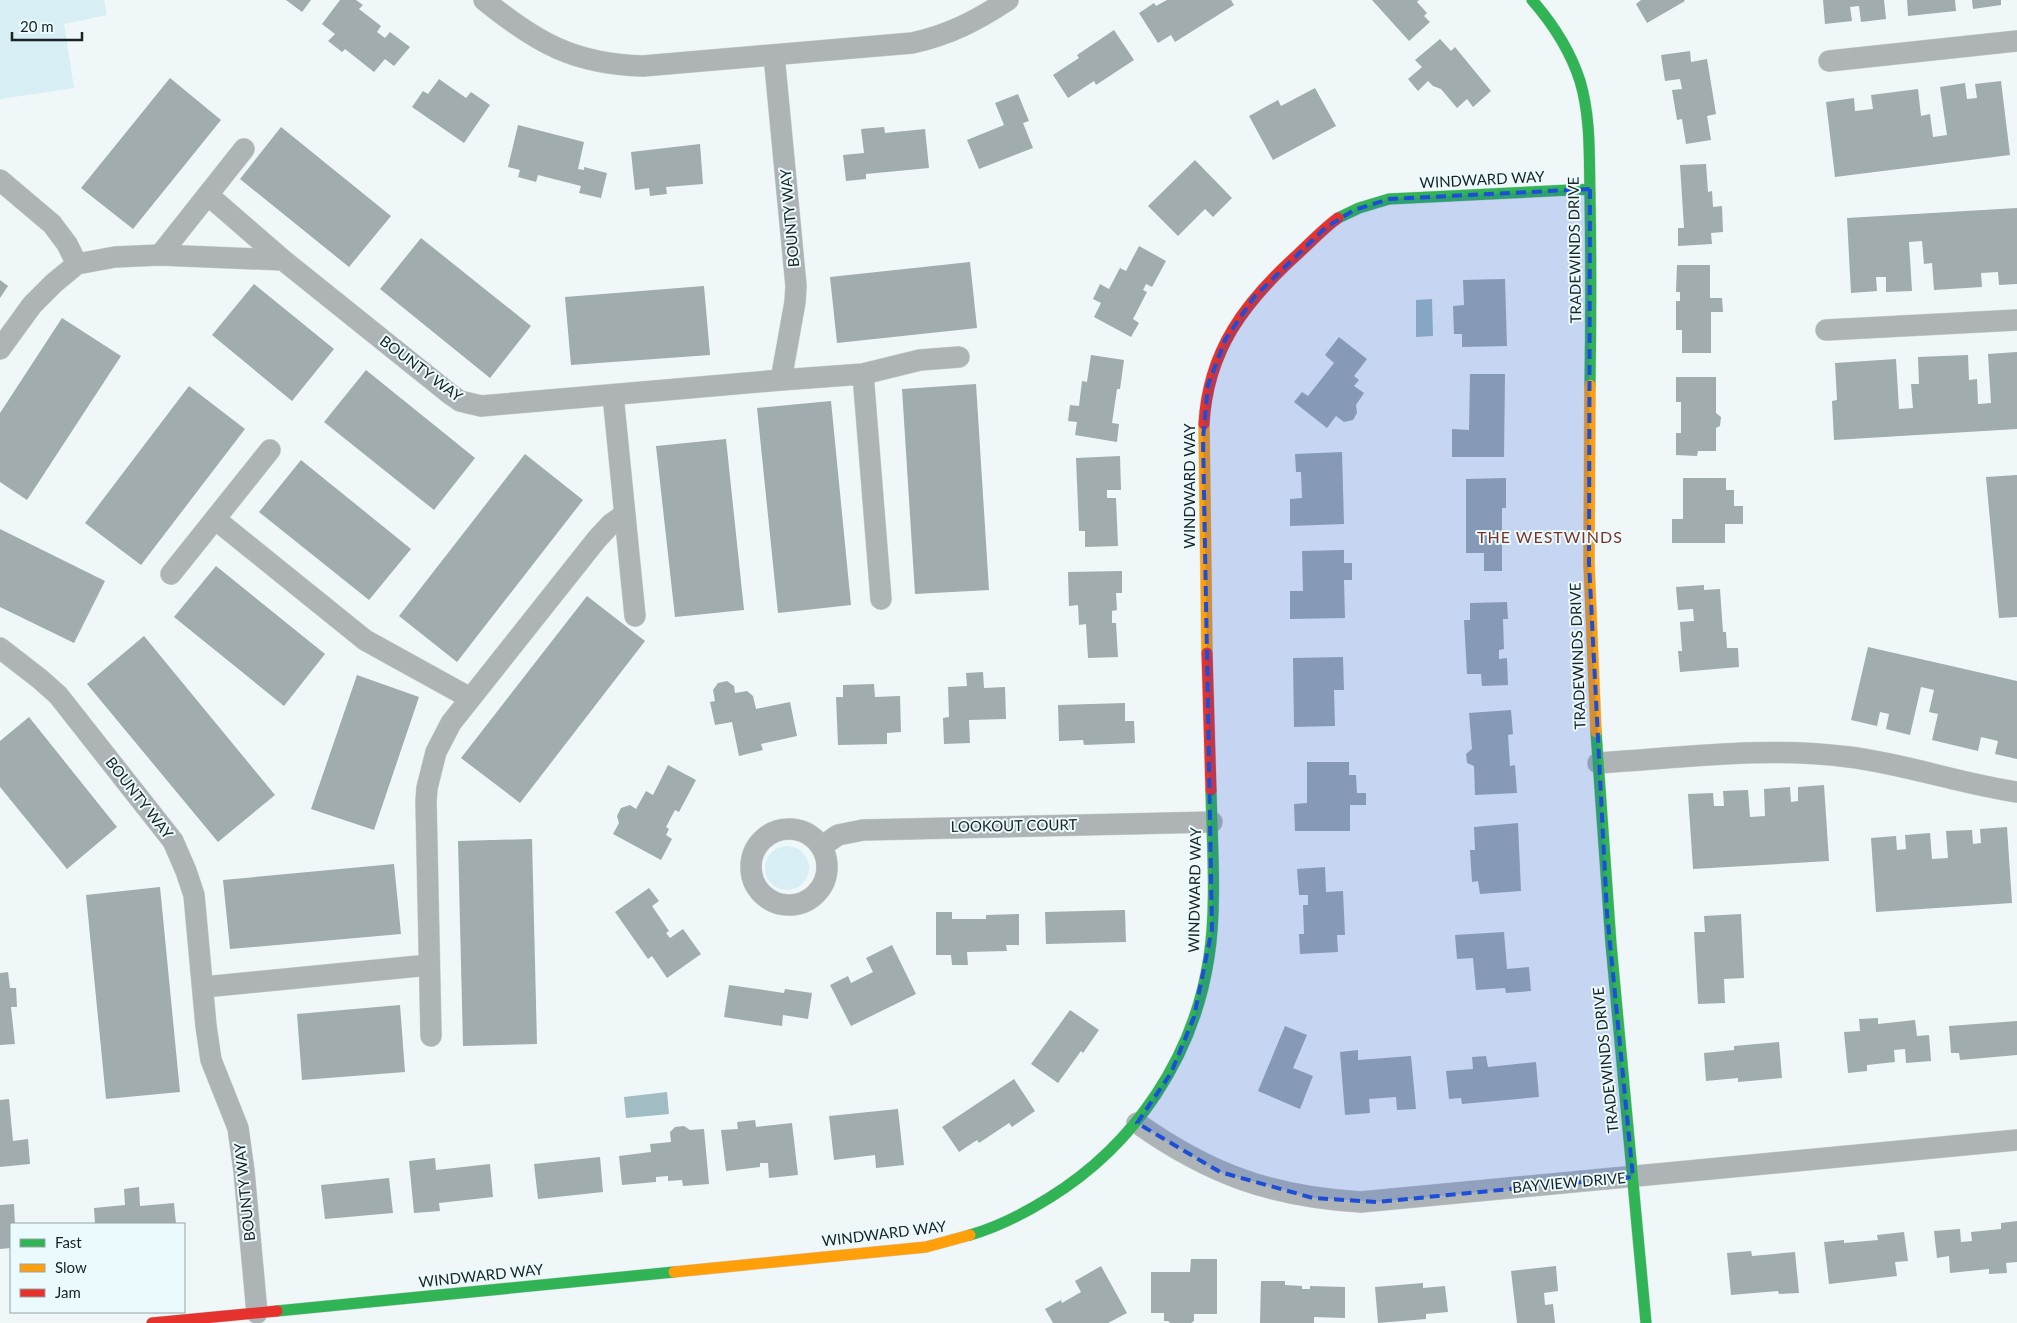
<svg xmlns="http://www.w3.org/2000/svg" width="2017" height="1323" viewBox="0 0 2017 1323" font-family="Lato,sans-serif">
<rect width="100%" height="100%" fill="#eff7f9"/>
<path fill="#d7eef4" d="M0,0H104L107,15L64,24L74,88L0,99Z
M765 868a22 22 0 1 1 44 0a22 22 0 1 1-44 0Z"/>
<path fill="#a1bcc2" d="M1432,299L1433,336L1416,337V300Z
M667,1092L669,1114L626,1118L624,1097Z"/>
<path fill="#a1acae" d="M286,0H311L302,12Z
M340,0H356L363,5L359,9L381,26L377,32L385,38L390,32L410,47L394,66L385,59L374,72L345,49L342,52L328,41L335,34L322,24Z
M1167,0H1231L1234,5L1175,42L1171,35L1158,43L1139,13L1154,3L1156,6Z
M1372,0H1419L1417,2L1427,13L1424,16L1430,22L1409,41Z
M1641,0H1684L1685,1L1647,23L1636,4Z
M1823,0H1884L1886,19L1861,22L1859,6L1850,7L1852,21L1825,24Z
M1907,0H1955L1956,11L1908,16Z
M1972,0H2001V5L1973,9Z
M1114,30L1134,60L1096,85L1094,81L1068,98L1053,75L1079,58L1077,55Z
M1440,39L1451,51L1455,47L1491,91L1473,107L1467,99L1457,108L1441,89L1433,86L1428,81L1418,91L1408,79L1422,67L1415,60Z
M1690,51L1691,62L1707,59L1716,114L1707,116L1711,140L1686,144L1682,119L1677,120L1672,90L1682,89L1680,79L1665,81L1661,55Z
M170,78L221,120L133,229L81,188Z
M439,79L466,98L471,92L490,105L464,143L412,107L423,91L428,94Z
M2001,81L2010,155L1835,177L1826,102L1854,98L1855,111L1873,109L1871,95L1918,89L1921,116L1930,114L1933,137L1947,135L1940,87L1965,83L1967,99L1977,98L1975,84Z
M1315,88L1336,126L1273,160L1249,116L1278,100L1281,106Z
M1018,94L1029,121L1023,123L1033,148L979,169L967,140L1004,125L995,103Z
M518,125L584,142L578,169L584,170V167L607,173L601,198L579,193L581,186L538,175L536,182L518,177L520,170L508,167Z
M281,127L391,216L349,267L240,179Z
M884,127L885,133L925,129L929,168L866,174V179L846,181L843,155L864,153L861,129Z
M700,144L703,184L666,187L667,194L650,196L649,188L635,190L631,152Z
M1195,160L1232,198L1213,217L1205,209L1178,236L1148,206Z
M1706,164L1708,192L1712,191L1713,207L1722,206L1723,232L1711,233L1712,244L1678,246V228H1684L1680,165Z
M2017,208V284L1999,285L1998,272L1981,273L1982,287L1934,290L1932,263L1924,264L1922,241L1909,242L1912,291L1886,292V277H1876L1877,291L1851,293L1847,218Z
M421,238L531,326L490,378L380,289Z
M1139,246L1166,261L1152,287L1146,284L1143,290L1147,292L1133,319L1139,323L1131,337L1094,317L1101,303L1093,299L1100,284L1109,289L1120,268L1126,271Z
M970,262L977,328L837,343L830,277Z
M1677,265H1710V298H1722L1723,312H1711V353H1682V330H1676V301H1680V292H1676Z
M1505,279L1507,346L1462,347V334H1454L1453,306L1464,305L1463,280Z
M0,280L8,286L0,298Z
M254,284L334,349L292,401L212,335Z
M704,286L710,355L571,365L565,297Z
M62,318L121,356L27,500L0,482V413Z
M1339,337L1367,359L1354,376L1359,380L1354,386L1364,393L1356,405L1357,413L1353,420L1344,422L1336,416L1327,428L1294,402L1302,392L1308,396L1334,363L1325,355Z
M2017,352V429L1834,440L1832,401L1837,400L1835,363L1896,359L1899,409L1913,408L1911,384H1919L1918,357L1968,355L1969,380L1977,379L1978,404L1991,403L1988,354Z
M1091,355L1124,360L1120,389H1117L1112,423L1119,424L1117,442L1075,435L1077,422L1068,421L1070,405L1079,406L1082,381L1087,382Z
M366,370L475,458L434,510L324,422Z
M1470,374H1505L1504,457H1452V429L1469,430Z
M1676,377H1716V413L1721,417L1720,426L1716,428V451H1698L1697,456L1676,455V433H1681V402H1676Z
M976,384L989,590L915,594L902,389Z
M189,386L245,429L141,565L85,523Z
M831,401L851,605L778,613L757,408Z
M726,439L744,610L675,617L656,446Z
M1342,452L1344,524L1290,526V499L1302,498L1301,472H1296L1295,454Z
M525,454L583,500L457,662L399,616Z
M1120,456L1121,490H1107V498H1116L1118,546L1085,547V531H1079L1076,458Z
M301,460L411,549L369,600L259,512Z
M2017,475V617L1999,618L1986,477Z
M1506,478V508H1502V571H1484V553H1466V479Z
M1683,478H1726V490H1734V506H1743V524H1725V543H1672V519H1683Z
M0,529L105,581L74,643L0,607Z
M1344,550V563H1352V580H1344L1345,618L1290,619V591H1303L1302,551Z
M216,566L325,654L284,706L174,617Z
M1122,571V593H1116L1117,610L1112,611V623H1116L1118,657L1088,658L1086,624L1079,625L1078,605L1069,606L1068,572Z
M1704,585V590L1720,589L1723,632H1726L1727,648H1738L1739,667L1680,672L1678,651H1682L1680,622L1694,621L1693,609L1678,610L1676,587Z
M587,596L645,641L520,803L461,758Z
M1507,602L1508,619H1503L1504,649L1499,650V659L1507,658L1508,685L1482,686L1481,674H1467L1464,620H1470V603Z
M144,636L275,795L218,842L87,684Z
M1868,647L2017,681V759L1995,754L1998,741L1981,737L1978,751L1932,740L1938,714L1929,712L1934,690L1921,687L1910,735L1886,729L1889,714L1880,712L1877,726L1851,720Z
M1343,657L1344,690H1334L1335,726L1294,727L1293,658Z
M983,672L984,688L1005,687L1006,719L969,720L970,743L944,744L943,718L949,717L948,687L967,686L966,673Z
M357,675L419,697L374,830L311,809Z
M727,681L734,686L735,693L747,691L753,696L756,709L790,702L797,736L761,744L763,750L739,756L732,722L715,725L710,702L715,701L713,690L718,683Z
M874,684L875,697L900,696L901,732L887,733V744L838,745L836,697H843V685Z
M1125,703V721H1134L1135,743L1084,745L1083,740L1059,741L1058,705Z
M1511,710L1513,734L1508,735L1510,766L1515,765L1517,793L1475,795L1474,766L1467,763L1466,754L1472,749L1469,713Z
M29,717L117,827L67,869L0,787V741Z
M1307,762H1349V775H1356L1357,793H1366V805H1350V831H1295L1294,804L1307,803Z
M668,765L696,780L679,812L675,810L666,827L669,829L666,835L672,839L661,860L613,834L619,823L617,816L621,808L630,805L636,809L646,791L653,795Z
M1824,785L1829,861L1693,869L1688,794L1713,793L1714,806H1724L1723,791L1748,790L1750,817L1765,816L1764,789L1790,787L1791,802L1798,801V787Z
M1518,823L1521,891L1480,894L1478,881L1472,882L1470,850H1475L1474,827Z
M2007,827L2012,903L1876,912L1871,838L1896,836L1897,850L1906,849L1905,835L1930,833L1932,859L1948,858L1946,831L1972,830L1973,844L1981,843L1980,829Z
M532,839L537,1044L463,1046L458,841Z
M394,864L401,934L230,949L223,880Z
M1325,867L1326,892L1343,891L1345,935H1337L1338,952L1300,954L1299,934H1304L1303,905H1308V895H1299L1297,869Z
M160,887L180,1092L106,1099L86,895Z
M649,888L659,901L652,906L669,931L666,933L670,938L683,929L701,954L667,978L652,956L648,959L615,912Z
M1125,910L1126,942L1046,944L1045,912Z
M936,912H952V919H986V915L1019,914V945H1006L1007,951L967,952L968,965H952L951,955H936Z
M1741,914L1744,978L1724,979L1725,1003L1698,1004L1694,932H1705L1704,916Z
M1504,932L1507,969L1529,967L1531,991L1506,993L1505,988L1476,990L1473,958L1457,959L1455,935Z
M892,945L916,994L851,1026L830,985L848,976L851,983L873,972L866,958Z
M8,972L10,988H16L17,1007H11L15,1044L0,1045V973Z
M729,985L784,993L785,989L812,993L808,1019L783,1015L782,1026L724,1017Z
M400,1005L405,1072L302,1080L297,1014Z
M1070,1010L1099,1030L1083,1053L1081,1051L1058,1083L1031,1064Z
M1878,1018V1024L1915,1020L1917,1036L1929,1035L1931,1061L1906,1063L1905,1049L1894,1050L1895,1062L1867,1065V1071L1848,1073L1844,1032L1860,1031L1859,1019Z
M2017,1021V1055L1960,1060L1959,1053H1951L1949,1026Z
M1285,1026L1307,1035L1293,1068L1313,1076L1300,1109L1258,1091Z
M1779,1042L1782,1078L1738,1082V1078L1706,1081L1704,1053L1734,1050V1046Z
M1358,1050V1060L1411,1056L1416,1109L1397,1110L1396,1097L1369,1099L1370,1113L1345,1115L1340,1052Z
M1486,1056L1488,1067L1536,1062L1539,1097L1462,1104L1461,1098L1449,1099L1446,1071L1473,1069L1472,1057Z
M1014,1079L1035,1111L1012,1127L1009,1123L979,1143L977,1140L959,1152L942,1127Z
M9,1099L13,1141L28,1139L30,1164L0,1167V1100Z
M898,1109L904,1165L876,1168L875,1155L834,1160L829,1116Z
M755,1120L756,1127L792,1123L798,1175L769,1178L768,1163H760V1167L726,1171L721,1130L738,1129L737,1122Z
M684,1126L690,1130L704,1129L709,1184L683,1186L682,1180L668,1181V1176L656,1177V1182L622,1185L619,1156L651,1152L650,1144L671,1142L670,1132L675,1127Z
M600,1157L603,1192L538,1199L534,1164Z
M435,1158L436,1170L490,1164L493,1197L439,1203L440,1211L414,1213L409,1161Z
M389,1178L393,1213L325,1219L321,1185Z
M139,1187L140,1206L174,1203L176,1224H95L94,1208L125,1205L124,1189Z
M14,1204L15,1224H11V1248L0,1249V1205Z
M2017,1221V1262L2006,1263L2007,1273L1989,1274V1269L1950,1273L1949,1256L1937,1258L1934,1231L1960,1229L1961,1242L1972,1241L1971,1232L2001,1229V1223Z
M1904,1232L1908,1261L1895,1262L1897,1276L1829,1284L1824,1242L1844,1240V1243L1878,1240L1877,1235Z
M1751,1251L1752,1256L1795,1252L1799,1293L1779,1294L1778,1291L1731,1295L1727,1253Z
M1191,1259H1217V1314H1194V1321L1191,1323H1170L1168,1321H1164V1313H1151V1272H1190Z
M1101,1266L1127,1313L1108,1323H1053L1045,1309L1061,1300L1062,1303L1081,1292L1075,1281Z
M1556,1266L1558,1291L1544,1293L1545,1305L1553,1304L1555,1323H1517L1511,1271Z
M1261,1281H1285V1285L1302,1286V1289H1310V1286L1345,1287V1318L1314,1317V1323H1260Z
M1423,1283V1288L1445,1286L1448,1312L1426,1314V1319L1378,1323L1375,1287Z"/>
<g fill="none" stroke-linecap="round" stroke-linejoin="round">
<g stroke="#ced4d6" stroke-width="22">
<path id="street" d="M484,0C537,43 574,64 643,66L912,43C949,35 976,21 1008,0
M774,55L796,286L795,302L781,380
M1829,61L2017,41
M0,180L52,224L67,244L77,264L54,283L32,305L0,349
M208,195L283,260
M160,255L244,149
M77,264L115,257L160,255L283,260L450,394L460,401L481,406L781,380L863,374L920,360L959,357
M1826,330L2017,320
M863,374L881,599
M613,395L635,616
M215,519L365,640L470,698
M171,574L270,450
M0,648L40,679L58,695L173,841L186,871L194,895L206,1026L211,1060L238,1128L244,1171L257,1313
M1598,763C1681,758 1766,746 1849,757C1906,764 1961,784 2017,792
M751 867a38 38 0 1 1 76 0a38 38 0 1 1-76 0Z
M821,847L838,835L863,830L1212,822
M204,987L429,965
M431,1036L426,801L427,788L436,752L451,723L597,539L611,524L625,514
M1137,1123C1209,1174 1272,1197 1361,1202L2017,1140"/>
</g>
<g stroke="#ced4d6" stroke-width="12">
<path id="fast" d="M1532,0C1553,24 1570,50 1580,81C1591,118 1589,157 1590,194C1591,258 1591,321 1590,385
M1338,218L1359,208L1389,199L1590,189
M1596,732L1611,944L1646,1323
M970,1235C998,1227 1025,1213 1049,1198C1135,1145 1194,1057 1209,957C1217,906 1212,843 1211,790
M277,1311L674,1272"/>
</g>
<g stroke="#ced4d6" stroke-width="12">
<path id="slow" d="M1590,385L1589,564L1596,732
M1204,424L1207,653
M674,1272L926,1247L970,1235"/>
</g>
<g stroke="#ced4d6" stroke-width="12">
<path id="jam" d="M1204,424C1208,350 1245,302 1298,254C1311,242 1324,228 1338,218
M1207,653L1211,790
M152,1323L277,1311"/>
</g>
<use href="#street" stroke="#aeb4b5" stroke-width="21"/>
<use href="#fast" stroke="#30b455" stroke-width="11"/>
<use href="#slow" stroke="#ff9f0a" stroke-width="11"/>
<use href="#jam" stroke="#e5322d" stroke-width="11"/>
</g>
<path fill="#1d4ed8" fill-opacity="0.2" stroke="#1d4ed8" stroke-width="4" stroke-dasharray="10 6" stroke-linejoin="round" d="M1590,189L1589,563L1607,913L1633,1177L1377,1202L1313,1198L1220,1172L1137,1123L1171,1073L1194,1017L1212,929L1203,438L1208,385L1225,340L1254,297L1325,228L1354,210L1389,199Z"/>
<g text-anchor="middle" stroke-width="4" stroke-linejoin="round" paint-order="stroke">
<g font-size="15" fill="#192224" stroke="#ebfafd">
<text transform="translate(1482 180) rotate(-3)" y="5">WINDWARD WAY</text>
<text transform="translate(790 218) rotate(-95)" y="5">BOUNTY WAY</text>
<text transform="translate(1575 250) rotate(-91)" y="5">TRADEWINDS DRIVE</text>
<text transform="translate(421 369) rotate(37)" y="5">BOUNTY WAY</text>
<text transform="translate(1190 486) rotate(-90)" y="5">WINDWARD WAY</text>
<text transform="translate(1578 656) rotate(-92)" y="5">TRADEWINDS DRIVE</text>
<text transform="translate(139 798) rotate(52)" y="5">BOUNTY WAY</text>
<text transform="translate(1014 826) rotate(-1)" y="5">LOOKOUT COURT</text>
<text transform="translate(1195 890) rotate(-89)" y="5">WINDWARD WAY</text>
<text transform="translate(1606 1060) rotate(-96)" y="5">TRADEWINDS DRIVE</text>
<text transform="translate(1569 1183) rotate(-5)" y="5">BAYVIEW DRIVE</text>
<text transform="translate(245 1192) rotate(-96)" y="5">BOUNTY WAY</text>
<text transform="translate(884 1234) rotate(-7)" y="5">WINDWARD WAY</text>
<text transform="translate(481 1276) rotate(-6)" y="5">WINDWARD WAY</text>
</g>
<g font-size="16" letter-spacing="1" fill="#793425" stroke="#ebfafd">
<text x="1550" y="543">THE WESTWINDS</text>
</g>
</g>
<rect x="10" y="1223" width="175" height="90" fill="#ebfafd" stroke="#97a4a6"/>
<rect x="20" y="1239" width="25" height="8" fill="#30b455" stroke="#97a4a6"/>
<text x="55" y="1248" font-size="15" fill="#192224">Fast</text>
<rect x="20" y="1264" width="25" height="8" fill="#ff9f0a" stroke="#97a4a6"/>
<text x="55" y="1273" font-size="15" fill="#192224">Slow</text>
<rect x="20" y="1289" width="25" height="8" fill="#e5322d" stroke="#97a4a6"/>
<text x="55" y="1298" font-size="15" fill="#192224">Jam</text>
<path d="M12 32v8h70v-8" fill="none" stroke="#192224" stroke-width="2.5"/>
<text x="20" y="32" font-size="15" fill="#192224" stroke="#ebfafd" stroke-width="4" paint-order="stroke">20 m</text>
</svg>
